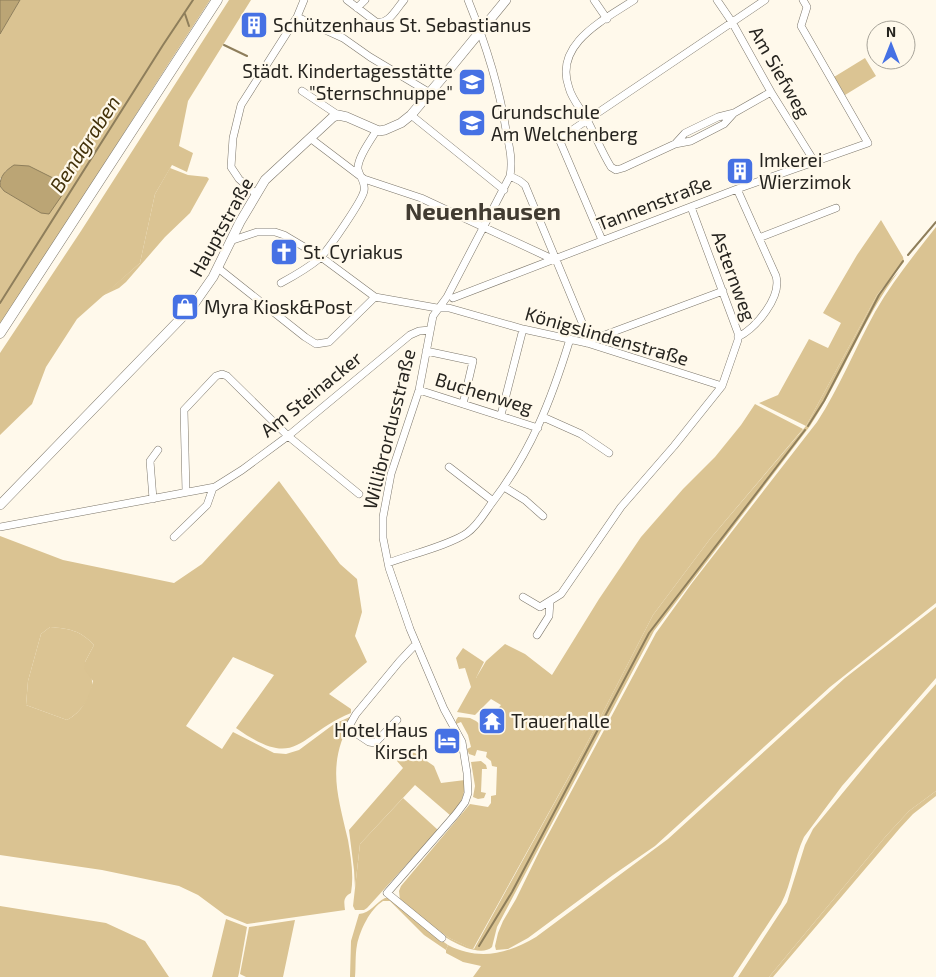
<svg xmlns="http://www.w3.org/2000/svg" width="936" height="977" viewBox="0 0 936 977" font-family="'Exo 2',sans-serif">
<rect width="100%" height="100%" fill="#fff9eb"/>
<path fill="#dbc493" d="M865,58L876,76L845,95L834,77Z
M170,168L188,175L207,177L209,179L190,213L165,237L126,282L119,288L102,296L140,263L155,194Z
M881,220L903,257L904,262L877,295L806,426L759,403L778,395L809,339L828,348L841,323L823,313L857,255Z
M755,404L803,429L710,539L653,615L583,751L473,949L449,938L400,901L399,891L401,886L470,804L488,807L491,803V796L496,795L497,767L492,766L491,761L486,757L487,752L477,750L475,756L469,754L467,749L471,747L468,735L461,722L456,724V720L458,717L470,718L476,721L490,733L494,729L487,721L501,705L491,699L475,715L457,712L471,687L465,668L459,669L456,658L463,648L484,662L476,678L486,661L505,644L525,654L552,675L599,599L641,537L683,489L715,457L741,425Z
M50,627C70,629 80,630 94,645L85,662C87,668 92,675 92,681C94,696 79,714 67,720L26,705L28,681L41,634Z
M936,791V796L913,814L900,828L773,977H769L886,836L909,811Z
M403,798L438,830L367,908L364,910H355L353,906L360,844Z
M385,898H388L434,935L448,945L446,950L424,935L390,901H383C370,909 360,930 357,945C355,955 356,967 355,977H350L351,941L359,914C371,913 375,903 385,898Z"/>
<path fill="#dac392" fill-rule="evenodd" d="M20,0H210C139,108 71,218 0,326V186L4,191L45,214L65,191V187L63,183L7,170L0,179V34Z
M229,0H251L188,101L179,146L193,153L187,172L172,165L155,194L140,263L77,319L46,367L32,404L0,435V353L81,231Z
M936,227V603L830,687L655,846L613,875L528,938L508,949L496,950L495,946L498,933L503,921L516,899L541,848L656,633L692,583L817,422C840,387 855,348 875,312C892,282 914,255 936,227Z
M899,271C863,318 843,376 810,426L654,631L497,927L492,947C478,960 437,935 428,922L449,938L474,949L583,751L653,615L710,539L806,426L877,295Z
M279,481L340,564L357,579L362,612L355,636L367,662L329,694L351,709V713C297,735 298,772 236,728L274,675L233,657L186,726L222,749L233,732L274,753L286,754L299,750L334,724L352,716L353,717C326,763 337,792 348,840C351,858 354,875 351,893C343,897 344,902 345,910L247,924L225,915L198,895L179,886L102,870L0,855V536L63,560L174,583L202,564ZM50,627C70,629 80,630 94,645L85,662L84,669L93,681C89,698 82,712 67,720L26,705L28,681L41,634Z
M936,607V678L842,786L804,837C794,858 792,883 781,904L733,977H473L481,966L463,962L446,953V950L448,945C479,961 507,954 536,937L668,839L845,678Z
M936,684V791L909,811L886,836L769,977H738L787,902L805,845L813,829L878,750Z
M409,749L434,766L441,783L465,780C465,796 461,804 451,816L415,785L360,844L355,888L354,870L349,830L403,768L397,761Z
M481,761L486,765L487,769H482L481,792L486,793L484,798L478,799L473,797L475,786L471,762Z
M0,906L106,923L145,941L169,977H0Z
M226,919L247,927L239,973L238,977H212Z
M295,920L283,977H246L240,974L249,927Z"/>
<path fill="#bba575" stroke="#8e7e5b" d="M0,0H20L0,34Z
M14,165L29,166L63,183L65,191L49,214L41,213L4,191L0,186C0,176 5,171 14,165Z"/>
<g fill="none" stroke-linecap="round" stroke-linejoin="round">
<path stroke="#8e7e5b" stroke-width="2" d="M185,14L189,26
M224,45L247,56
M908,255L936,222
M0,303L163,45L193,0
M808,426L824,401L879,295L903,261
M479,946L512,892L649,633L805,430"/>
<g stroke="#7d776b" stroke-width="8">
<path id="minor" d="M347,0L376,22C389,25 396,9 404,0
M594,0L607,19
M634,0C604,20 553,44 569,88C572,99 580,108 586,118C595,134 601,151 611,167L616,170L623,168L675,144L691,141L724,124L734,113
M717,0L732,22L771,92L814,161
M357,8L365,0
M297,17L343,38L370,57L430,93
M302,91L338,115
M411,115L504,190
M310,138L364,179L421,198L548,257L555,259
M675,144L685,133L718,117L734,113L771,92
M510,176L520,181L525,185L586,332L587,343
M737,189L776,276C782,297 756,328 738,337
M256,194L239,179L231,167L233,138L241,105L297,17L304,0
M759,238L836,208
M602,240L559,139L765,0
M230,241L257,232H275L284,235L321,257L375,297L437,308H449L523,329L587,343L722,386
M218,268L305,337L316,344L329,342L375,297
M281,283C294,276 308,268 320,258C328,250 362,201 364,191C366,182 359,176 358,169C357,158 371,140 376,131
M453,298L737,189L868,143L801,26L807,7L803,0
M587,343L594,339L723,291
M426,351L473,361L463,404
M419,390L538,428
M501,415L523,329
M543,417L581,434L609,453
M449,467L493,501
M504,487L525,500L543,516
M186,492L184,410L216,376L222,374L227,376L288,436L359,494
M153,499L150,461L158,450
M0,527L215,487L242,470L288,436L410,335L419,331L430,330
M174,537L207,505L213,488
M388,563C409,555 450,545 467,533C477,526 484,514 491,504C531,452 551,401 570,339
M523,597L540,607L561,594L621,507L674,446L722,386L738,340V333L691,207
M537,635L549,616L550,601
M397,720L375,743L369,742L348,728L356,714L399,662L413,647L417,645
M442,938L387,893L456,814L465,802L468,793L467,773L462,742L444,709L410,629L389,568L383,538V517L391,474L419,390L433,316L447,297L510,176C513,160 509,145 506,130C499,85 485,42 468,0"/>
</g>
<g stroke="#7d776b" stroke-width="10">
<path id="tertiary" d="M0,505L192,307L213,277L240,222L265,180L333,117L338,115L347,117L379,131L385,130L401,123L411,115L443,77L506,0"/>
</g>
<g stroke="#7d776b" stroke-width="11">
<path id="secondary" d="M0,333L217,0"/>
</g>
<use href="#minor" stroke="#fff" stroke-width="7"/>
<use href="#tertiary" stroke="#fff" stroke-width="9"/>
<use href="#secondary" stroke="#fff" stroke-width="10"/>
</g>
<defs>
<g id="building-square" transform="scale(1.4375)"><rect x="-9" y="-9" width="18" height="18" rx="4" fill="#4671e4" stroke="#fff9eb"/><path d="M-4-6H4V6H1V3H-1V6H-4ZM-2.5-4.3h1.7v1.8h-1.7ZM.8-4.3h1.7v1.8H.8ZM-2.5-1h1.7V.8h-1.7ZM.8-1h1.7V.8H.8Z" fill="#fff"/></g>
<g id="school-square" transform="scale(1.4375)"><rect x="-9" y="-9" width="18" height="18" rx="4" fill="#4671e4" stroke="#fff9eb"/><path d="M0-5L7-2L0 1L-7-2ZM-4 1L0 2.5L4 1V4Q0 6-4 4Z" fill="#fff"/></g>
<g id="church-square" transform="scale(1.4375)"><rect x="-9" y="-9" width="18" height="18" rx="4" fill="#4671e4" stroke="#fff9eb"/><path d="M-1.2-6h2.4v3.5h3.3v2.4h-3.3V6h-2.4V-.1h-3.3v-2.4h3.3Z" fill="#fff"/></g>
<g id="shop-square" transform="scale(1.4375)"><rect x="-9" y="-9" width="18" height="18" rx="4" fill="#4671e4" stroke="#fff9eb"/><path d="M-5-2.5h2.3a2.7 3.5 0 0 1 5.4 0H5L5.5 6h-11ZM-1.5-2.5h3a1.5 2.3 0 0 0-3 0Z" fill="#fff"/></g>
<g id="temple-square" transform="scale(1.4375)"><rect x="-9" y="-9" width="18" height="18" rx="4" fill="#4671e4" stroke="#fff9eb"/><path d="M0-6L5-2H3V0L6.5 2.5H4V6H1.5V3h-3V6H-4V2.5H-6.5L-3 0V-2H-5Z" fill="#fff"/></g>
<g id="hotel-square" transform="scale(1.4375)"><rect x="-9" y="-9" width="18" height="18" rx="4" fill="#4671e4" stroke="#fff9eb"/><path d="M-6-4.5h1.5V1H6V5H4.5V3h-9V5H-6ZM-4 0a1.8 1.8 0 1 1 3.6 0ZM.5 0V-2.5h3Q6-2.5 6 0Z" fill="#fff"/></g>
</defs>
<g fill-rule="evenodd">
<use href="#building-square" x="254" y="25"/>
<use href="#school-square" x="472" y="82"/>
<use href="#school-square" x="472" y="123"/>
<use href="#building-square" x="740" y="171"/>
<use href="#church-square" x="284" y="252"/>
<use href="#shop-square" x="185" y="307"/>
<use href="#temple-square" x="492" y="721"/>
<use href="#hotel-square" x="447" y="741"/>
</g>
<g text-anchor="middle" stroke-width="4.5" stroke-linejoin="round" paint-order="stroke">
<g font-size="19" fill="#26241f" stroke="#fff9eb" text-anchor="start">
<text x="273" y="32">Schützenhaus St. Sebastianus</text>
<text x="453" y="78" text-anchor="end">Städt. Kindertagesstätte<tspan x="453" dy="22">"Sternschnuppe"</tspan></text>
<text x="491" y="119">Grundschule<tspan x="491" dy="22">Am Welchenberg</tspan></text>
<text x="759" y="167">Imkerei<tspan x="759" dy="22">Wierzimok</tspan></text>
<text x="303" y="259">St. Cyriakus</text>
<text x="204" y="314">Myra Kiosk&amp;Post</text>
<text x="511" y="728">Trauerhalle</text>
<text x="428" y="737" text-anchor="end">Hotel Haus<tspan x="428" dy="22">Kirsch</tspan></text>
</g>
<g font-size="19" fill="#26241f" stroke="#fff9eb">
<text transform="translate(780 72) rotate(60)" y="7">Am Siefweg</text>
<text transform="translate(654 203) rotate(-21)" y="7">Tannenstraße</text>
<text transform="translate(221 227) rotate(-61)" y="7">Hauptstraße</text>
<text transform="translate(734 276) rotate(70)" y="7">Asternweg</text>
<text transform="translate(607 336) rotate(16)" y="7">Königslindenstraße</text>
<text transform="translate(484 393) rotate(17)" y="7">Buchenweg</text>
<text transform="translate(311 394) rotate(-39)" y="7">Am Steinacker</text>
<text transform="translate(389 429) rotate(-76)" y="7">Willibrordusstraße</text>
</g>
<g font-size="20" font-style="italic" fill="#43320a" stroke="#fff9eb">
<text transform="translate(85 144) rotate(-57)" y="7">Bendgraben</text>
</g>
<g font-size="24" font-weight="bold" fill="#423c32" stroke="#fff9eb">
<text x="483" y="220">Neuenhausen</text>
</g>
</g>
<g transform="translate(891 45)"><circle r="24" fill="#fff9eb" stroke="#a8a499"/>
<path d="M0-4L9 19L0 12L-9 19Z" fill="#4671e4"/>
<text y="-8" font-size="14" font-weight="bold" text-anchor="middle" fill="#26241f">N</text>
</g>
</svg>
